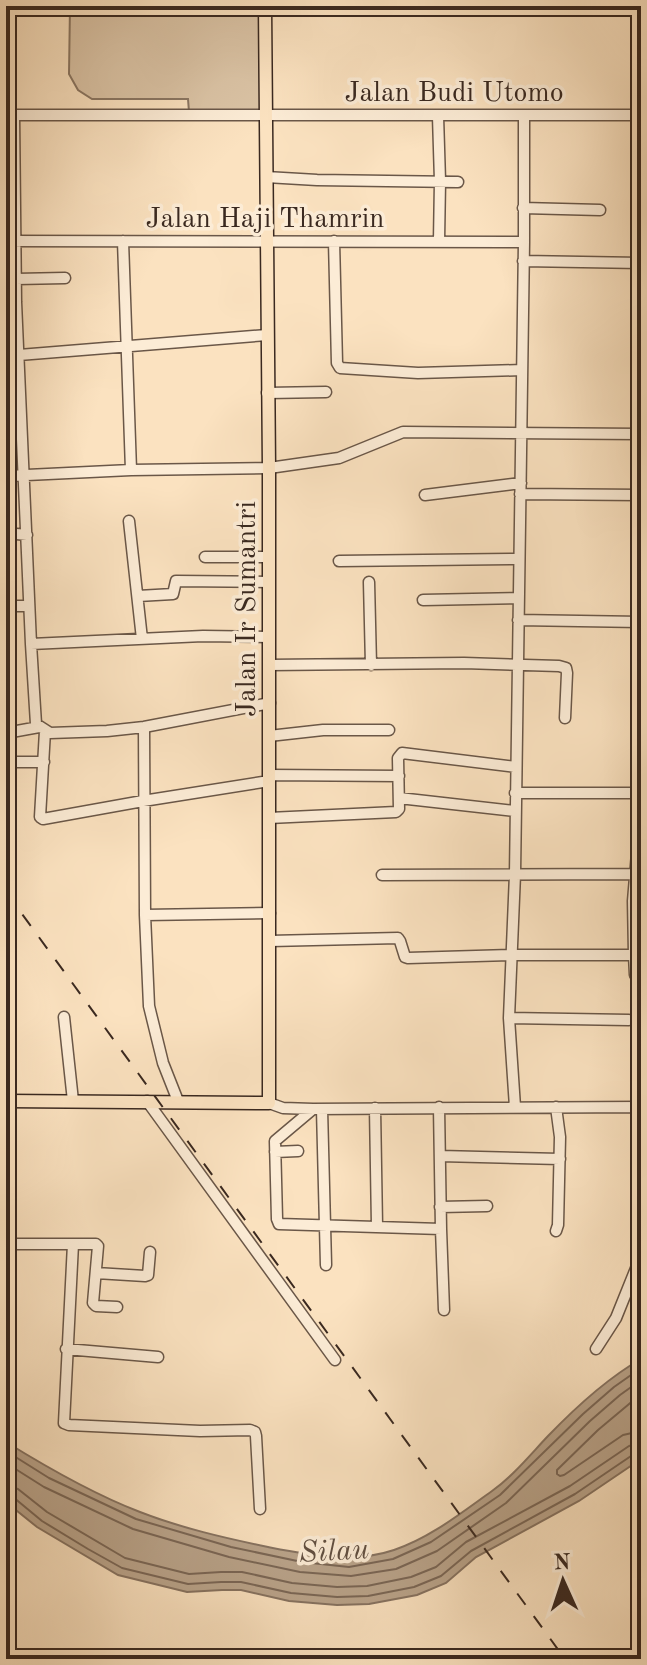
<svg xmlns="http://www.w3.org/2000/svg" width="647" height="1665" viewBox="0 0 647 1665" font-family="'Old Standard TT',serif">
<rect width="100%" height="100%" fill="#fbe2c0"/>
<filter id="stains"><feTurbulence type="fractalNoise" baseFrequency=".0025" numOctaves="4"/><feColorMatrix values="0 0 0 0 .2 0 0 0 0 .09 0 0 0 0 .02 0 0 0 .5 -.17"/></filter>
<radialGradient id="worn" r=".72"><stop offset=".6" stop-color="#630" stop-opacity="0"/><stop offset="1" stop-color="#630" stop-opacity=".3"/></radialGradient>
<path fill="#dac3a5" stroke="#8a7662" stroke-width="2" d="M70,6H262V113L189,112L188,99H92L78,90L69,74Z"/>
<path fill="#b9a38a" stroke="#867260" stroke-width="2" d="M641,1359V1459L579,1501L476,1557L446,1583L417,1595L369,1604L337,1605L289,1601L241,1590H222L187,1592L118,1575L37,1527L6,1502V1442C48,1468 93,1494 140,1512C181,1528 225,1538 268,1547C309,1555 353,1564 394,1550C430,1538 461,1513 492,1491C513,1476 530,1455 548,1436C575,1408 606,1379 641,1359Z"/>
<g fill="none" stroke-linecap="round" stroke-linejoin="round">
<path stroke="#7a6655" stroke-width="2" d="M641,1394L598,1430L557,1470V1474L560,1476L564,1475L623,1435L641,1431
M6,1451L49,1478L136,1519L231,1547L302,1562L349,1567L393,1559L431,1542L500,1495L583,1414L614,1387L641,1368
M6,1463L44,1487L133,1529L229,1557L300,1572L351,1576L396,1569L437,1551L506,1503L590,1421L620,1395L641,1380
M6,1486L18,1489L47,1512L125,1558L189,1574L221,1572H242L292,1583L337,1587L367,1586L411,1577L436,1567L466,1542L570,1486L629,1446L641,1443
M6,1496L13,1497L42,1521L88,1549L122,1568L188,1584L221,1582H241L291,1593L337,1597L368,1596L414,1587L441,1576L471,1551L575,1494L631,1456L641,1453"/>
<g stroke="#6a5748" stroke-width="13">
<path id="minor" d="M6,115H641
M14,115L16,302L31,644L36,724L50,733L107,731L144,727L270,703
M438,116L440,181L439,241
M266,177L317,180L458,182
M523,208L600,210
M6,241L524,242
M123,241L131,470
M334,241L337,363L340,368L418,373L522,370
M523,261L641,263
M16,279L65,278
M19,355L267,335
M267,393L326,392
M6,476L131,470L269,468L339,458L403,432L641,434
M520,494L641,495
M425,495L521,483
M129,521L142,639
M6,533L27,535
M205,557H269
M339,561L519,559
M369,582L371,665
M138,596L173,594L176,581L269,582
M423,600L518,598
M6,606H29
M518,620L641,622
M31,644L203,636L269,637
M269,665L464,663L559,666L566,668L567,673L565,718
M144,727L145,915L149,1006L163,1063L178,1101
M45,731L40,817L43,819L143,801L269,781
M6,733L39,727
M269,736L323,730H389
M6,762H44
M269,775L399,776
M515,793H637
M399,798L515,811
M269,818L396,812L399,809L398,758L402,753L516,767
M382,875L634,874
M145,915L270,913
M270,941L398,938L400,941L405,957L408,958L511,955H634L633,901L637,853L641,680
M634,955L635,975L641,979
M64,1017L73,1101
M509,1018L629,1020
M147,1101L335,1360
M269,1103L283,1108L313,1109L641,1107
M439,1107L441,1229L444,1310
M515,1107L509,1018L515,874L524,242V116
M639,1107L641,1125
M375,1108L377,1226
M313,1109L275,1141L277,1219L279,1224L441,1229
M322,1109L326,1265
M275,1152L298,1151
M440,1156L560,1159
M440,1207L487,1206
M556,1231L558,1225L560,1137L556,1107
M6,1244H73L64,1423L69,1425L200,1431L250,1430L255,1432L256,1436L260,1509
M73,1244H96L98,1246L93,1303L96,1306L117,1307
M96,1273L145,1276L148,1275L150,1252
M66,1349L158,1357
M596,1349L616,1318L641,1256"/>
</g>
<g stroke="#3a2920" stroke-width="15">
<path id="major" d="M6,1101L269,1103V468L265,6"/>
</g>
<use href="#minor" stroke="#fcecd6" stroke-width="10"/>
<use href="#major" stroke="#fbe2c0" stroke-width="12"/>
<path stroke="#3a2920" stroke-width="2" stroke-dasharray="14 14" stroke-linecap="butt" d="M6,892L565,1659"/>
</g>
<g text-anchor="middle" stroke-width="7" stroke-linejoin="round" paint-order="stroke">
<g font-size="28" fill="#3a2920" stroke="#fcecd6">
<text x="454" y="101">Jalan Budi Utomo</text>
<text x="265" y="227">Jalan Haji Thamrin</text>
<text transform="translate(245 609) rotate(-90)" y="10">Jalan Ir Sumantri</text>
</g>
<g font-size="30" font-style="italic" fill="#604e40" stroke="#fcecd6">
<text transform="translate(334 1550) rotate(-3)" y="10">Silau</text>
</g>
</g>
<rect width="647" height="1665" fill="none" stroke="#fbe2c0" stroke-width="32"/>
<rect x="8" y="8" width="631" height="1649" fill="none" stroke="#3a2920" stroke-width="4"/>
<rect x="16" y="16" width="615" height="1633" fill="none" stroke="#3a2920" stroke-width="2"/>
<g transform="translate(563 1581) rotate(357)" stroke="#fcecd6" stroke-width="6" paint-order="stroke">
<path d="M0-6L14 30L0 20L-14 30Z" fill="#3a2920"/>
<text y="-12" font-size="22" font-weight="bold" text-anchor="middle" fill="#3a2920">N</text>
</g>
<rect width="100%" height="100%" filter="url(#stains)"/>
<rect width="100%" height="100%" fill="url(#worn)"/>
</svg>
